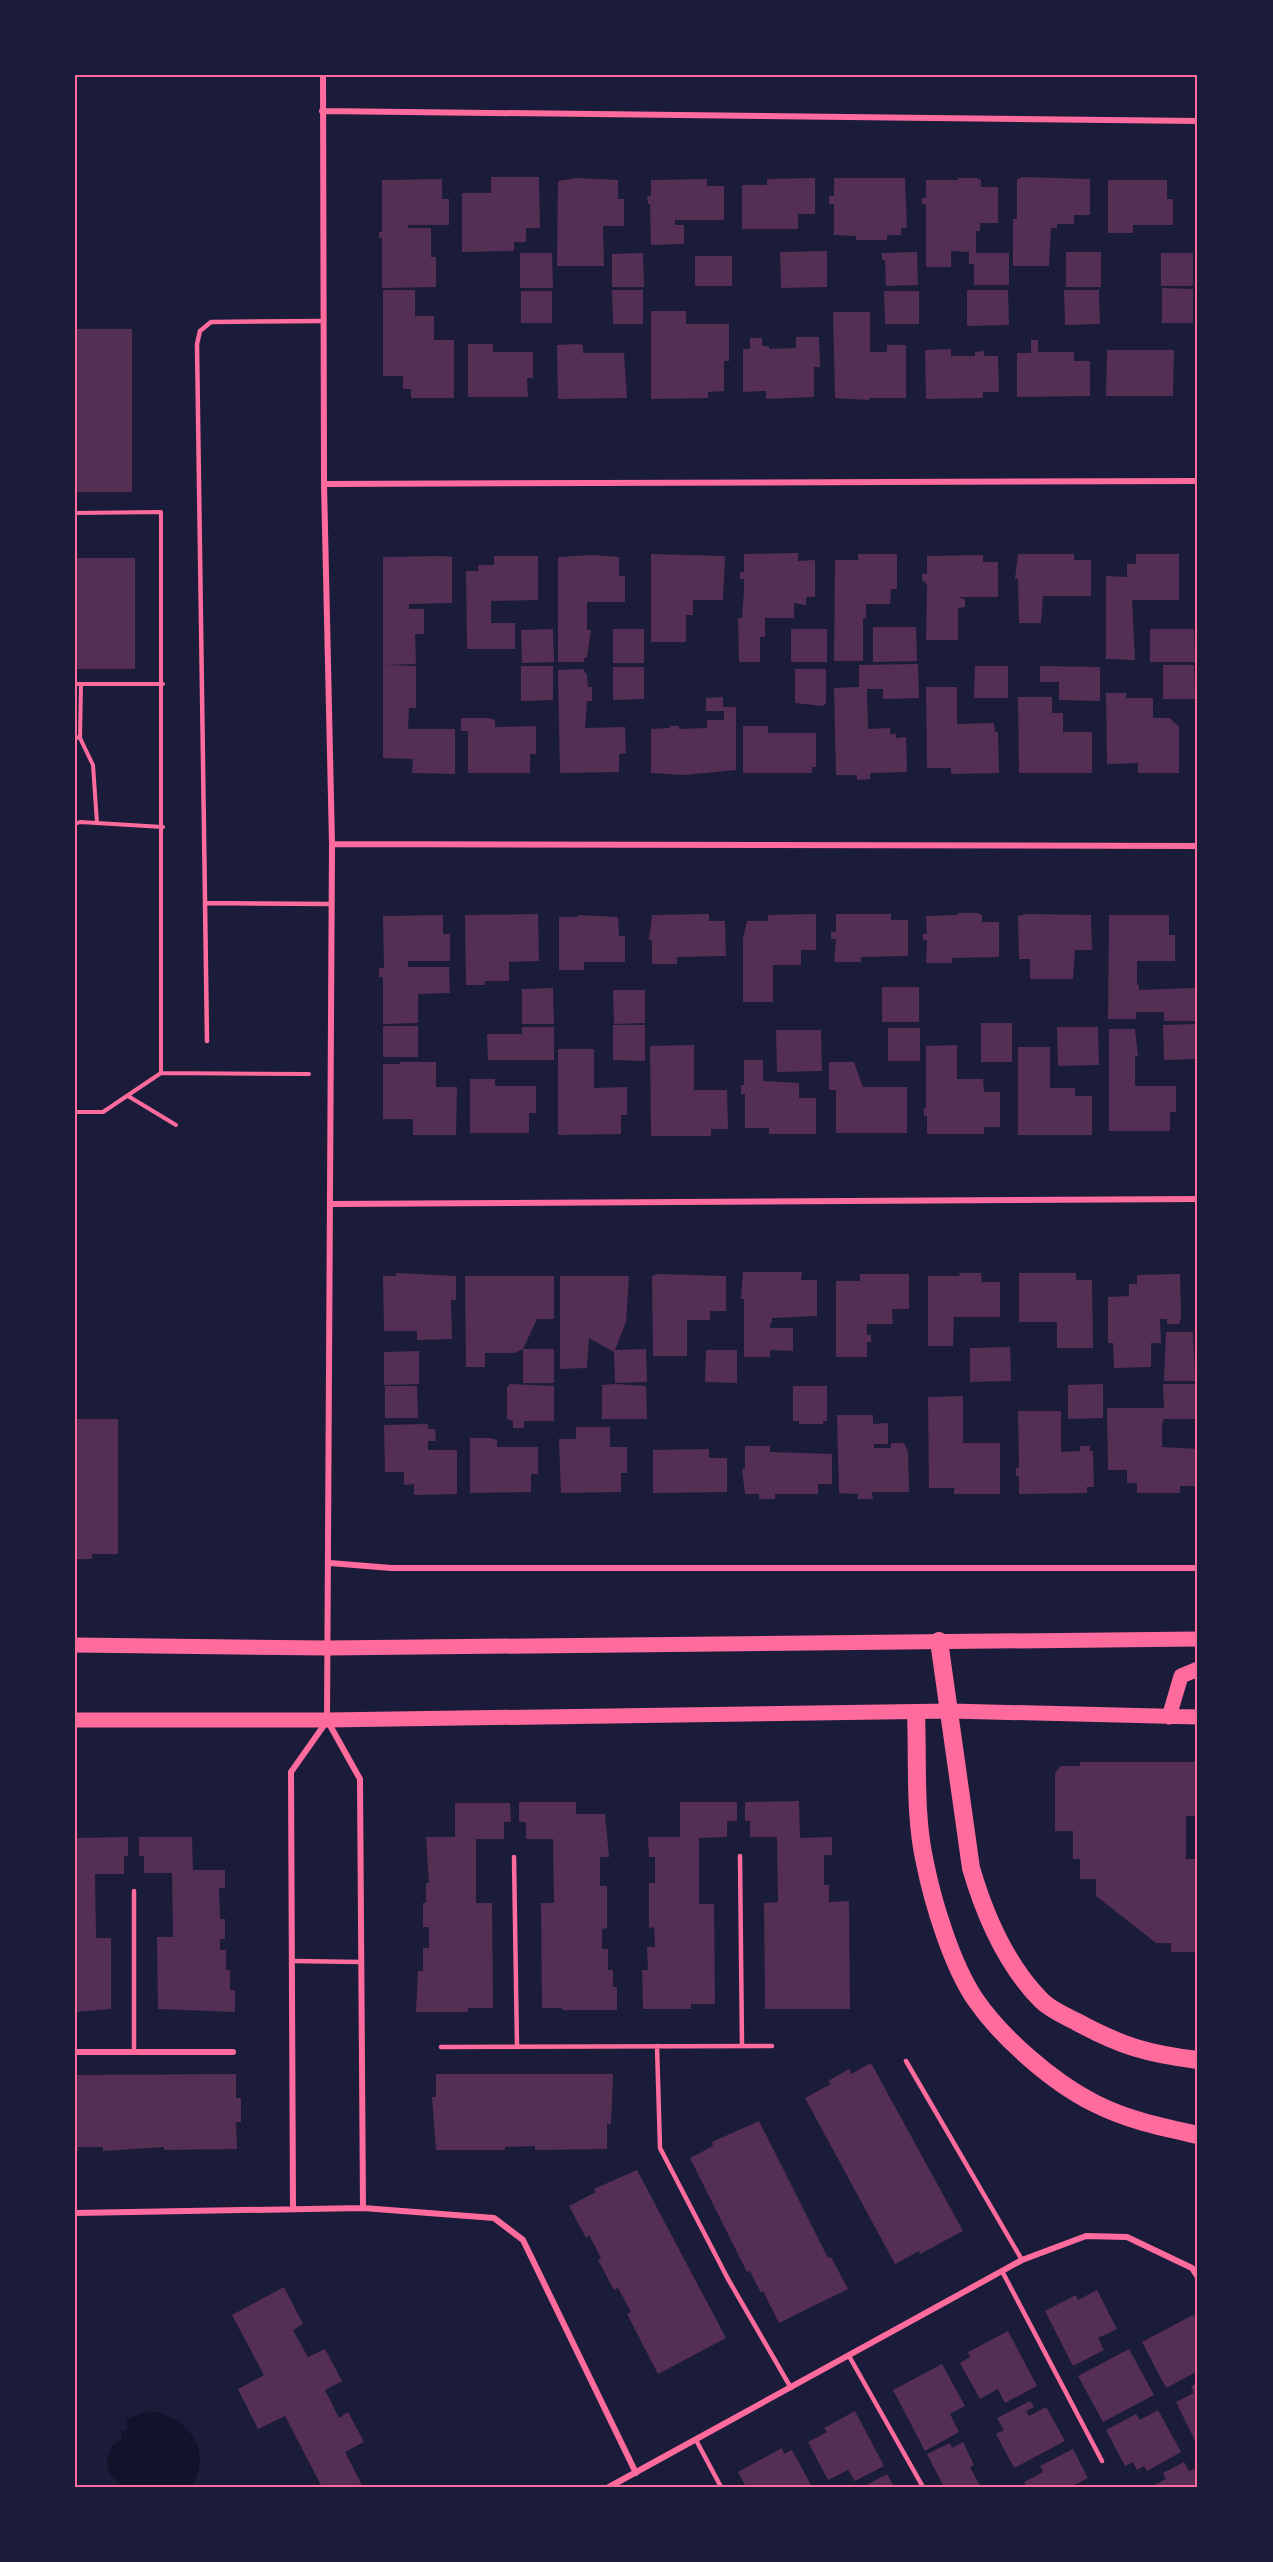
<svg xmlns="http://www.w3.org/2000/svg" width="1273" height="2562" viewBox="0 0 1273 2562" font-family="'Space Grotesk',sans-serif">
<rect width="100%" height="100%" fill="#1b1b3a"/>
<path fill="#12122b" d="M150,2411C189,2418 213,2449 192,2487H121V2483L111,2476C105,2460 106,2447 122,2439L121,2432L128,2430L126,2419Z"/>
<path fill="#542f53" d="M491,177H539L540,228H526V242H514V251L462,252V193H491Z
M1023,177L1090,179V215H1074V224H1057V228H1051L1049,266H1013V219H1017V179Z
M577,178L618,180V199H624V226H603L604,266H557L558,181Z
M815,178V214H798V229H742V185H767V179Z
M834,178H905L907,228H901V235H887V240H856V236L834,235V204H829V196H834Z
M958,178H977L981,180V187H998V223H980V231H976V253H1009V285H974V264H969V252L951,251V267H926V204H922V198H926V180H958Z
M442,179V199H449V225H408V228H431V257H436V287L382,288V238H379V232H382V180Z
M707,179V186H724V220H675V225H684V244L651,245L650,204H648L647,196H651V180Z
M1108,180H1167V199H1173V225H1133V233H1108Z
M827,251V287L781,288L780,252Z
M917,252L918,285L886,286L885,260H882V253Z
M1066,252H1101V287H1066Z
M520,253H552L553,288H520Z
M643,253L644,287H612V254Z
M1161,253H1193V286H1161Z
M695,256H732V286H695Z
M1162,288L1193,289V323H1162Z
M383,290H415V316H434V340H454V398H411V389H403V376H383Z
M612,290H643V324H613Z
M967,290H1008L1009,325L967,326Z
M1064,290H1099L1100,324L1065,325Z
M521,291H552V323H521Z
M884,291H919V324H885Z
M651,311H686V324H729V361H724V391L708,392V398L651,399Z
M833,312H870V352H887V345H906V398H869V400L835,398Z
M75,329H132V492H75Z
M796,337H819L820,367H814V397L766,399V391L743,392V349H750V338H762V346H769V349L796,348Z
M1031,340H1038V352H1074V361H1090V396L1017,397V353H1031Z
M468,344H493V352H533V378H527L528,397H468Z
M577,344L583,345V353H624L627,398L558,399L557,345Z
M951,349V356H975V352L984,351V356H998L999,392H983V398L926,399L925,350Z
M1107,350H1174L1173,396H1106Z
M798,553V561L815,560V597H806V605L794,603V618H765V637H760V662H739L738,618H742L744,592V579H740V572H744V554Z
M651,554L725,556L723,600H693V615H686V642H651Z
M858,554H897V589H891L890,604H866V618H863V661H834L835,560H858Z
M1018,554H1074V560H1091V596H1043L1041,623H1019L1018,579H1015Z
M1136,554H1179V600H1132L1135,660L1106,659V576L1127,577V564H1136Z
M592,555L619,557V576H625V602H587V630H591L587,658H584V662H558V557Z
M983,555V562H998V597H957L965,599V607L958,608V640H926L927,584L922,580V574H927V556Z
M443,556L452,557V603L409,604V609H424V634H415L416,664L386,665L416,666V708H409L408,729H455V774L412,773L413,759L383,758V557Z
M494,556H538V600L491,601V623H515V649H467L466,571H478V565H494Z
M75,558H135V669H75Z
M873,627H916L917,661L873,662Z
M553,629L554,662L522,663L521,630Z
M613,629H644V663H613Z
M791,629H827V662H791Z
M1150,629H1194L1195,662H1150Z
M918,664L919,698L883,699V689H867L868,729L890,728V734H896V738L906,737L907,772L870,773V779L857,780V775H836L834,688L859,687V665Z
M1163,665H1194L1195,699H1163Z
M521,666H553V700L521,701Z
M975,666H1008V698H974Z
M1040,666L1100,667V701L1059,700V682H1040Z
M613,667H644V699L613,700Z
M583,669L587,675L588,687H592V701H587L585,728L625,727L626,753L619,754V772L560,773L558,670Z
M795,669H826V703L823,706L795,703Z
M926,687H957V724L994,723L995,732H998L999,773L951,774V768H927Z
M1106,693H1126V698H1153V718H1170L1179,727V773H1138V763L1107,764Z
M723,697V707H736V770L684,775L651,773V729L670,728V726H679V729L707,728V720H724V711H706V698Z
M1018,697H1052V713H1063V732H1092V773H1019Z
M461,718H488L495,720V727L536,726V754H530V773H468V731H461Z
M743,726H768V733H816V767H812V773H743Z
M958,913H978L982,915V922H999V957L952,958V963H926L927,940H923V934H927L926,916L958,915Z
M538,914L539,961L509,962V981H485V985H466L465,915Z
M709,914V921H725L726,956L677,957V964H652V940H649L652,915Z
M816,914V950H801V965H773V1002H743V938L747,921H768V915Z
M836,914H891V920H908V956L861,957V962H834L836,939H831V932H836Z
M1026,914L1091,915L1092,950H1075L1073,979H1030V959H1019L1018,916Z
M443,915V934H450V961H408V967H449L450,993L418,994V1023L383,1024V977H379V968H384L383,916Z
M578,915L618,917L619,936H625V962H584V970H559V917H578Z
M1109,915H1169V935H1175V961H1137V985H1139V990L1195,988V1021H1164V1012H1136V1019H1108Z
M882,987H919V1022H882Z
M553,988L554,1024H522V989Z
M613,990H645V1023L614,1024Z
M981,1023H1012V1062H981Z
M1198,1024V1035H1195L1196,1059L1164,1060L1163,1025Z
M613,1025H645V1061L613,1060Z
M383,1026H418V1057H383Z
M522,1027H554V1060H488L487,1034H522Z
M1057,1027H1098L1099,1065L1058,1066Z
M888,1028H920V1061H888Z
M1109,1029H1135L1138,1056H1135V1086H1176V1112H1170V1131H1109Z
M776,1030H821L822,1071L777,1072Z
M694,1045V1090H727L728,1129H711V1136H651L650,1046Z
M957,1045V1079H983L984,1092H1000V1127H984V1134H927V1116H924V1108H926V1046Z
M1018,1047H1050V1088H1075V1096H1092V1135H1018Z
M558,1049H594V1088L627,1087V1115H621V1134L558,1135Z
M744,1060H763V1081L799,1083V1098H816V1134H769V1128H745V1094H741V1085H744Z
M400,1062H436V1087H457L456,1135H413V1119H383V1064H400Z
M829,1062H854L863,1087H907V1133H836V1090H829Z
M470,1079H495V1086H536V1113H529V1133H470Z
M743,1272H802L801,1280H817V1316L772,1318V1323H770V1328H793V1351L770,1350V1357H744V1299H741Z
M396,1273L456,1276V1300H451L452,1339L417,1340V1331H384L383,1276H396Z
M959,1273H981L982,1282H1000V1317H954L953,1346H928V1276H960Z
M1019,1273H1076V1280H1092L1093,1348H1057V1322H1019Z
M658,1274L726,1276V1311H710V1320H687V1356H653L652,1276Z
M860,1274H909V1309H892L893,1324H867V1335H871V1342H867V1357H836V1281H860Z
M1180,1274L1181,1318L1179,1324H1167V1319H1160L1161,1343H1151V1367L1114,1368L1113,1343H1108V1297L1129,1296V1284H1137V1275Z
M465,1276H554V1319H537L523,1349H554V1383H523V1349L514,1353H485V1367H466Z
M560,1276H629L626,1322L615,1350L646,1349L647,1382L615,1383L614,1352L589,1338L587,1368L560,1369Z
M1166,1332H1193L1195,1381H1164Z
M1010,1347L1011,1381L970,1382V1348Z
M706,1350H737V1383L705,1382Z
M419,1351V1384L384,1385V1352Z
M510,1384L554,1386V1421H524V1428H513V1421L507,1419V1387Z
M616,1384L646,1386L647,1419H602V1385Z
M1103,1384V1418L1068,1419V1385Z
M1163,1384H1196V1419H1164L1162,1424V1447L1198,1449L1196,1486H1180V1493H1137V1483H1127V1470H1108L1107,1408H1164Z
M385,1386H417L418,1418H385Z
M793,1386H827V1421H823V1424H799V1421H793Z
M963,1396V1443H1000V1494H954V1488H929L928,1397Z
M1018,1411H1061V1452L1080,1451V1446H1090V1451H1093L1094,1487H1087V1493L1019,1494V1476H1016V1468H1019Z
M837,1415H873V1424L888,1423V1444H874V1448H891V1443H904L908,1452L909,1492H872L873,1499H858V1494L839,1493Z
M75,1419H118V1554H92V1559H75Z
M428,1424V1429H435L436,1441H428V1450H457V1494L414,1495V1484L404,1485V1472H385L384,1425Z
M576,1427H610V1447H627V1473H621V1492L561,1493L559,1439H576Z
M470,1438H490L497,1440V1447H538V1474H531V1492L470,1493Z
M745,1446H770V1452L832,1454V1484H818V1494H775V1499H759V1494H745L742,1469H745Z
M709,1449V1458H727V1492L653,1493V1450Z
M1080,1762H1198V1816H1186V1859H1198V1952H1171V1943H1156L1096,1896V1879H1080V1859H1073V1831H1055V1773L1061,1766H1080Z
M799,1801L800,1838L832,1837V1855H824V1885H829V1902L849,1901L850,2009H765L764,1903L778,1902L777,1837H750V1821H745V1802Z
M519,1802H576V1814H605L609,1857H600V1886H607V1928L602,1929V1949H608V1970H613V1987H617V2010H562V2008H542L541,1903H554L553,1839H526V1822H519Z
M680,1802H737V1821H727V1837L699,1838V1904H714L715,2004H691V2009H643L642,1970H648L647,1947H655L654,1927L649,1928V1883H655V1857H649L648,1837H680Z
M455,1803H510L511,1822H504V1839H476V1903H492L493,2008H468V2012H416L418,1971H423V1948H429V1927H423V1903H426V1883H429L426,1837H455Z
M128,1837V1856H124V1874H95L96,1938H111V2009L75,2012V1838Z
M139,1837H192L193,1870H225V1888H219L220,1919H225V1939H220V1950H226V1970H230V1990H235V2012L158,2009L157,1937H173L172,1873H144V1856H139Z
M871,2063L963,2231L920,2254L919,2251L895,2264L805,2098L831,2084L828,2081L849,2069L851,2074Z
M236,2074V2098H241V2122H236L237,2149L164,2150V2147L103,2151V2147H78V2151H75V2075Z
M436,2074H613L611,2124H607V2149L535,2150V2146L505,2147V2150H436L432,2097H436Z
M759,2121L828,2258L831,2257L848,2289L779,2323L763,2291L761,2293L750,2271L747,2272L690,2158L713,2146L712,2142Z
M637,2170L726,2338L658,2374L627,2314L631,2312L618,2288L614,2290L598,2260L601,2258L589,2235L586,2238L569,2206L596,2192L594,2189Z
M284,2287L303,2324L293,2330L308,2357L325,2349L342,2381L325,2390L339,2418L348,2412L364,2442L345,2452L363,2487H322L285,2416L258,2429L238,2389L264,2375L232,2315Z
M1097,2290L1117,2329L1098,2338L1104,2350L1073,2366L1045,2311L1076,2295L1078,2300Z
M1193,2315L1198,2324V2371L1166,2388L1142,2342Z
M1008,2331L1037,2386L1005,2403L998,2389L980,2399L960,2363L970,2357L968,2352Z
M1129,2349L1154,2395L1103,2422L1078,2376Z
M942,2364L965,2406L950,2414L959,2432L925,2451L893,2390Z
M1198,2383V2447L1176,2402L1194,2393L1191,2386Z
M1030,2401L1034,2407L1026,2411L1029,2416L1046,2407L1065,2441L1014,2468L996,2434L1004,2430L997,2418Z
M1158,2410L1181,2452L1147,2471L1144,2466L1137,2470L1133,2462L1125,2466L1106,2430L1136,2414L1140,2420Z
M855,2411L884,2466L855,2481L848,2470L828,2480L808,2442L827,2432L824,2428Z
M963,2442L974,2465L970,2467L980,2486L944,2487L927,2454L950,2443L952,2448Z
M782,2448L784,2454L792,2450L812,2487H746L738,2472Z
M1073,2449L1088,2478L1070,2487H1026L1024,2482L1043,2472L1040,2466Z
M1184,2462L1189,2471L1194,2469L1198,2477V2487H1150L1166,2479L1163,2473Z
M887,2474L894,2487H863Z"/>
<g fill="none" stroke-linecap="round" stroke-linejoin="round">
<path stroke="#ff6b9d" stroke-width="4" d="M75,513L161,512V1073L309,1074
M75,684H163
M75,737L80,738L93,765L97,823
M80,738L81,684
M75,824L80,822L163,827
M128,1096L176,1125
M75,1112H103L161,1073"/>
<path stroke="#ff6b9d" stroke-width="4.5" d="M205,903L332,904
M207,1041L197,344L200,331L211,322L324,321
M740,1856L742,2046
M514,1857L517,2047
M134,1891V2052
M292,1961L361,1962
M657,2046L660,2148L728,2279L791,2388
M441,2047L772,2046
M906,2061L1022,2260
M1002,2271L1102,2461
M849,2356L923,2487
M696,2440L721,2487"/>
<path stroke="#ff6b9d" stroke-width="6" d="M323,75L324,484L332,844L327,1720L360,1779L363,2208
M322,111L1198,121
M324,484L1198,481
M332,844L1198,846
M330,1204L1198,1199
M330,1563L391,1568H1198
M75,2052H233
M293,2209L291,1772L327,1721
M75,2213L363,2208L494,2218L523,2240L636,2473
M609,2487L1022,2260L1086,2236L1127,2237L1192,2268L1198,2277"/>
<path stroke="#ff6b9d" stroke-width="15" d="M75,1645L327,1648L1198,1639
M1169,1717L1181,1676L1198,1669
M75,1720H327L951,1711L1198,1717"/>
<path stroke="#ff6b9d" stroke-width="18" d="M939,1641L971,1868C985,1916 1006,1965 1042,2001C1051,2010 1066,2016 1077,2022C1121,2046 1148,2054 1198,2060
M916,1713C918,1761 914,1815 925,1863C933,1903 952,1965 975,1999C1001,2037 1052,2082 1094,2103C1127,2120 1162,2127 1198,2135"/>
</g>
<rect width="1273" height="2562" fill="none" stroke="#1b1b3a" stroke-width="153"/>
<rect x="76" y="76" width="1120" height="2410" fill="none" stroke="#ff6b9d" stroke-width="2"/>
</svg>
